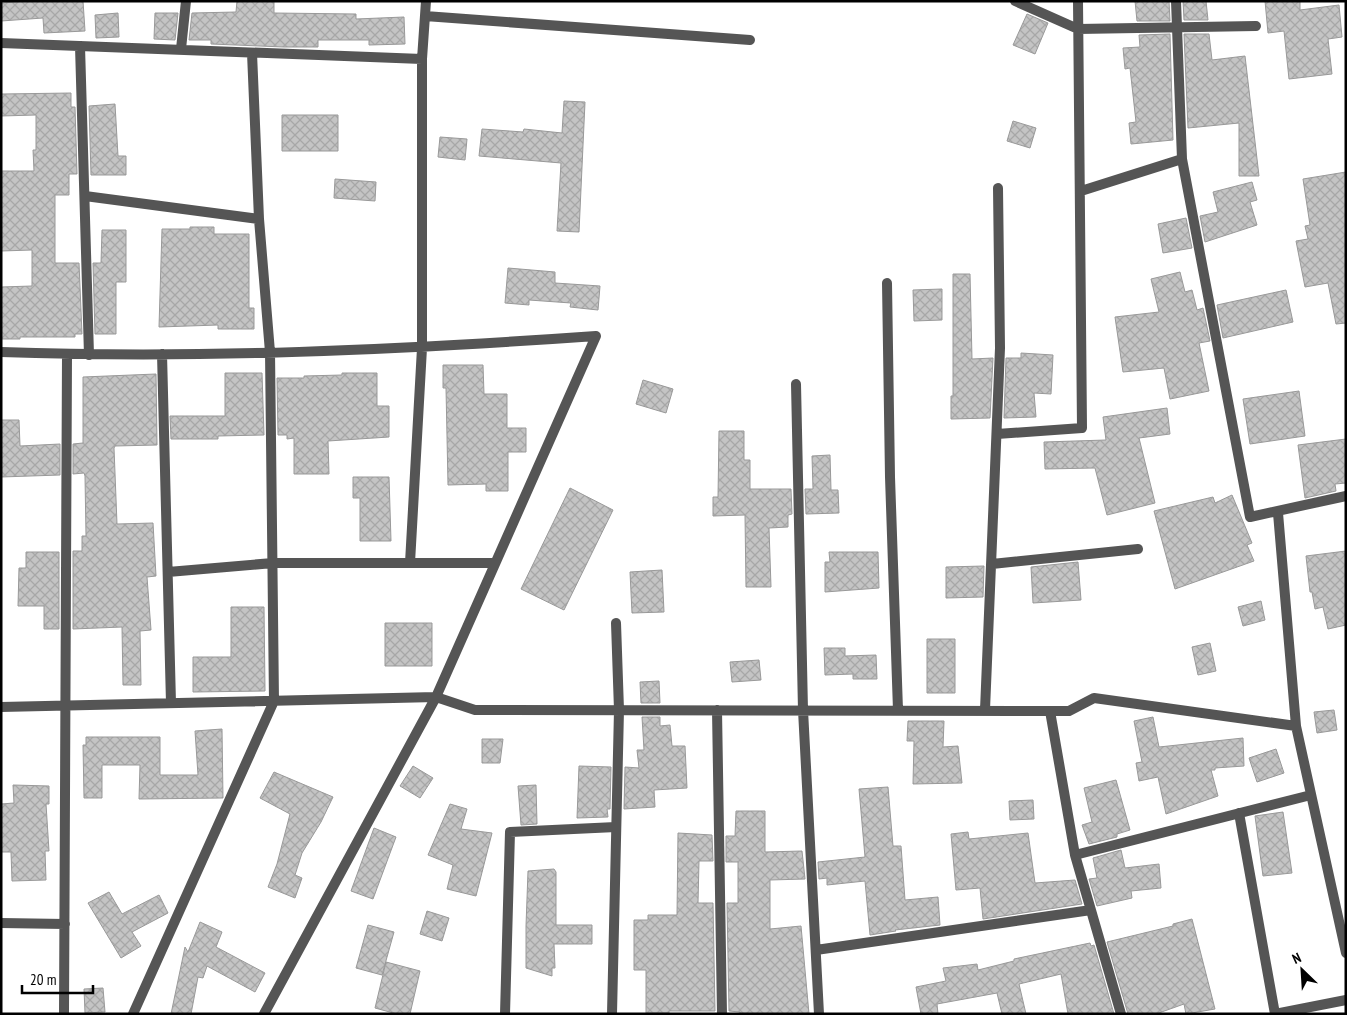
<svg xmlns="http://www.w3.org/2000/svg" width="1347" height="1015" viewBox="0 0 1347 1015" font-family="'PT Sans Narrow',sans-serif">
<defs>
<pattern id="building-cross-hatch" width="8" height="8" patternUnits="userSpaceOnUse" patternTransform="scale(1.25)"><rect width="8" height="8" fill="#c4c4c4"/><path d="M0 0l8 8M0 8l8-8" fill="none" stroke="#a7a7a7"/></pattern>
</defs>
<rect width="100%" height="100%" fill="#fff"/>
<path fill="url(#building-cross-hatch)" stroke="#999" d="M26,1H83L85,31L44,33L43,18L1,21V3Z
M237,1H274V13L356,14V19L404,17L405,44L369,45V40H318V47H284L211,44V40H189L192,13L236,12Z
M1135,1H1169L1170,21H1137Z
M1183,1H1206L1208,20H1184Z
M1265,1H1300V10L1339,5L1342,37L1328,39L1332,74L1289,79L1284,31L1268,33Z
M118,13L119,37L96,38L95,15Z
M155,13H178L175,40L154,39Z
M1027,14L1048,23L1035,54L1013,45Z
M1170,34L1173,140L1131,144L1129,123L1136,122L1130,68L1125,69L1123,48L1140,47L1139,35Z
M1184,34H1209L1212,60L1245,56L1259,176H1239V123L1188,128Z
M71,93V107H75L77,174H69V195H55V263H79L82,334H75V337H20V339H1V287L32,286V250L1,251V171H34L33,150H36V115L1,116V94Z
M564,101L585,102L579,232L557,231L561,163L479,156L482,129L523,132L524,129L562,133Z
M115,104L118,156H126V175H91L89,106Z
M282,115H338V151H282Z
M1013,121L1036,128L1030,148L1007,141Z
M440,137L467,139L465,160L438,157Z
M1346,172V323L1336,324L1328,283L1305,287L1296,241L1308,239L1305,226L1310,225L1303,179Z
M335,179L376,182L375,201L334,198Z
M1252,182L1257,200L1250,202L1257,225L1205,242L1200,216L1218,212L1213,192Z
M1186,218L1192,248L1163,253L1158,224Z
M190,227H214V234H249V308H254V329H218V325L159,327L162,229H190Z
M102,230H126V282H116V334H95L93,263H101Z
M508,268L555,272V283L600,286L598,310L570,307L571,303L529,300V305L505,303Z
M1180,272L1185,292L1192,290L1197,310L1203,308L1210,341L1199,343L1209,391L1170,399L1164,368L1123,372L1115,317L1159,312L1151,279Z
M953,274H970L972,359L993,358L990,418L951,419V396H953Z
M942,289V320L914,321L913,290Z
M1286,290L1293,322L1223,338L1217,305Z
M1021,353L1053,355L1051,394L1034,393L1036,417L1004,418L1006,358H1021Z
M443,365H483L484,394H507V428H526V452H508V491H486V484L448,485L446,388H443Z
M225,373H262L264,435L218,436V439H171L170,416H225Z
M342,373H377V406H389V437L328,441L329,474H294V438L287,439V435H278L277,378H304V376L342,375Z
M156,374L157,445L115,446L114,448L117,524L153,523L156,576L147,577L151,630L140,631L141,685H123L122,627L73,629V551H82V536H86L85,476L84,473L73,474V444L83,443V377Z
M643,380L673,389L666,413L636,404Z
M1299,391L1305,436L1250,444L1243,399Z
M1167,408L1170,434L1139,438L1155,503L1107,515L1095,468L1045,469L1044,442L1106,440L1103,417Z
M1,420H19L20,446L60,444V475L1,477Z
M719,431H744V460H750V489H791L792,514L788,515V527L769,528L771,587H746L745,515L713,516V497H718Z
M1346,439V483L1335,484L1336,491L1305,498L1298,445Z
M830,455L831,490H838L839,513L806,514L805,489H813L812,456Z
M353,477H389L391,541H360V498H353Z
M570,488L613,510L564,610L521,589Z
M1232,495L1252,543L1247,545L1254,561L1175,589L1154,511L1213,497L1215,503Z
M1346,551V625L1328,629L1323,607L1315,609L1312,592H1310L1306,556Z
M26,552H59V629H44V606H18L19,568H26Z
M829,552H878L879,588L825,592V562H830Z
M1078,562L1081,600L1033,603L1031,567Z
M984,566L983,597L946,598V567Z
M662,570L664,612L632,613L630,572Z
M1261,601L1265,620L1243,626L1238,607Z
M231,607H264L265,691L193,692V657H231Z
M385,623H432V666H385Z
M927,639H955V693H927Z
M1210,643L1216,671L1198,675L1192,647Z
M824,648H845V656L876,655L877,679H853V674L825,675Z
M759,660L761,680L732,682L730,662Z
M659,681L660,703H641L640,682Z
M1334,710L1337,730L1317,733L1314,712Z
M642,717H660V726L670,725L672,746H685L687,788L654,790L655,807L624,809L625,767L639,768L637,750H644Z
M1153,717L1159,747L1243,738L1244,766L1215,768V770H1211L1218,796L1166,814L1158,777L1139,781L1136,763L1142,762L1134,721Z
M908,721H944L943,747L958,746L962,783L913,784L914,741H907Z
M222,729L223,798L139,799L140,765H102V798H84L83,745H86V737H160V775H198L195,731Z
M482,739H503L500,763H482Z
M1276,749L1284,773L1257,782L1249,758Z
M413,766L433,778L420,798L400,786Z
M579,766L611,767L610,809H607L608,817L577,818Z
M274,772L333,797L321,822L302,853L295,875L302,878L295,898L268,887L277,864L290,814L260,798Z
M1116,780L1130,830L1117,834V837L1089,844L1082,825L1092,822L1084,788Z
M13,785L49,786V804H46L49,851H45L46,880L12,881L11,852H1V804L14,803Z
M536,785L537,824L521,825L518,786Z
M888,787L893,846H901L905,900L938,897L940,925L895,930L896,931L870,935L865,881L827,885V878L819,879L818,862L865,857L859,789Z
M1033,800L1034,819L1010,820L1009,801Z
M450,804L467,809L461,829L492,833L476,896L447,889L453,865L428,855Z
M736,811H765V852L802,851L805,879L770,880V929L801,926L809,1014H740V1012L729,1011L727,903H738V862H726V836H735Z
M1283,812L1292,873L1263,876L1255,816Z
M374,828L396,837L373,899L351,891Z
M968,832L969,839L1028,833L1035,883L1075,880L1082,904L983,919L980,888L956,890L951,834Z
M678,833L712,835L713,861H699L698,903H713L715,1011H669V1013H646V970H634V920H648V915H677Z
M1121,850L1125,868L1159,864L1161,888L1131,891L1132,898L1097,906L1089,879L1097,878L1093,858Z
M554,869L556,872V925H592V944H554L555,968H552V976L526,968V926L528,871Z
M109,892L122,914L159,895L168,913L132,932L141,946L121,958L88,903Z
M427,911L449,918L442,941L420,934Z
M1192,919L1215,1009L1186,1014L1184,1004L1156,1014H1128L1107,942L1173,926V924Z
M200,922L222,932L216,947L265,973L255,992L207,966L203,978L198,977L191,1014H171L185,947L188,952Z
M368,925L394,932L382,975L356,968Z
M1090,943L1091,946L1094,945L1114,1014H1068L1061,974L1019,984L1026,1014H1002L997,993L937,1004L938,1014H921L916,987L946,981L943,968L977,964L978,970L1014,961V959Z
M386,962L420,971L410,1014H397L375,1008Z
M103,988L105,1012L85,1013L84,989Z"/>
<g fill="none" stroke-linecap="round" stroke-linejoin="round">
<path stroke="#555" stroke-width="10" d="M1015,1L1078,29L1256,26
M1176,1L1182,159L1250,517L1346,496
M425,16L750,40
M1,43L422,59V348L410,563
M80,46L89,355
M181,49L186,1
M422,59L426,1
M1081,191L1182,159
M85,196L259,219
M887,283L890,477L898,710
M1,352C200,359 399,350 596,336L436,697L264,1014
M162,354L171,703
M796,384L803,710L819,1014
M997,434L1082,428L1078,1
M1278,513L1296,726L1346,953
M992,564L1138,549
M168,572L273,563H495
M1,707L436,697L475,710L1069,711L1094,698L1296,726
M717,710L722,1014
M985,710L1000,348L998,188
M1050,711L1075,855L1121,1014
M1239,813L1275,1014
M1075,855L1311,795
M1,923L65,924
M816,950L1091,910
M64,1014L67,355
M133,1014L274,701L270,352L259,219L252,53
M505,1014L510,832L616,827
M612,1014L619,710L616,623
M1275,1014L1346,1000"/>
</g>
<rect width="1347" height="1015" fill="none" stroke="#000000" stroke-width="5"/>
<g transform="translate(1302 970) rotate(335)" stroke="#ffffff" stroke-width="4" paint-order="stroke">
<path d="M0-4L9 19L0 12L-9 19Z" fill="#000000"/>
<text y="-8" font-size="14" font-weight="bold" text-anchor="middle" fill="#000000">N</text>
</g>
<path d="M22 985v8h71v-8" fill="none" stroke="#000000" stroke-width="2.5"/>
<text x="30" y="985" font-size="15" fill="#000000" stroke="#ffffff" stroke-width="4" paint-order="stroke">20 m</text>
</svg>
